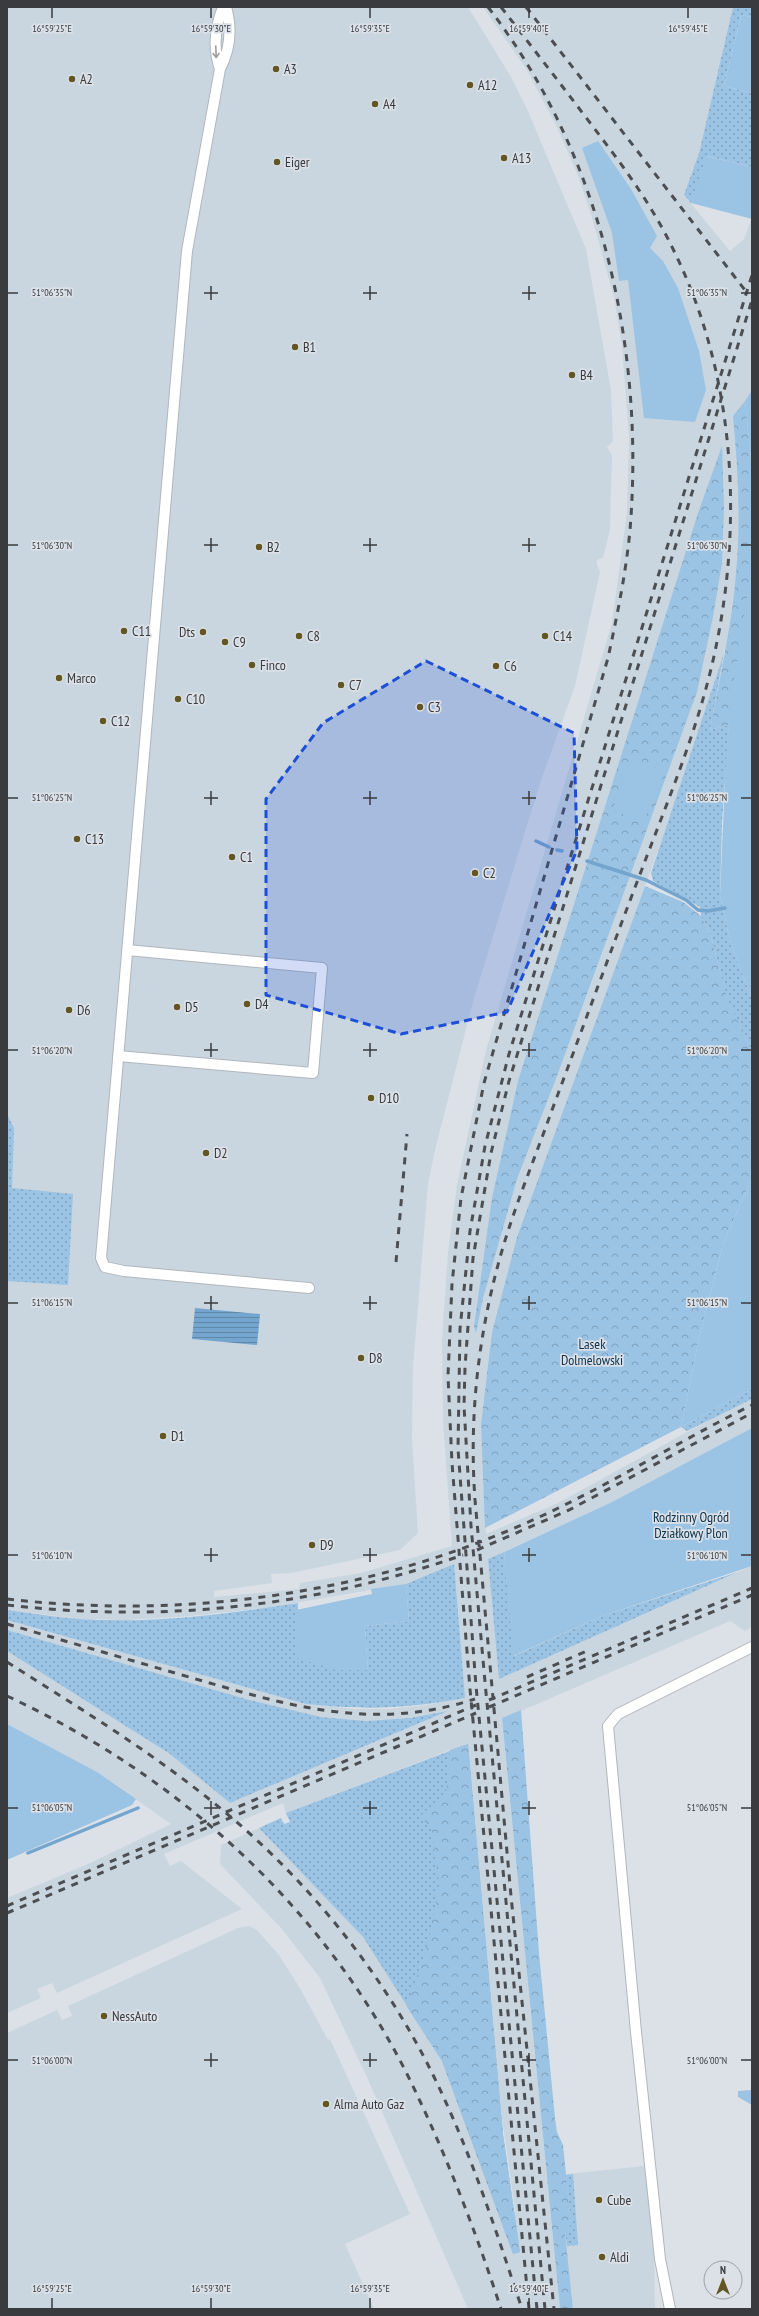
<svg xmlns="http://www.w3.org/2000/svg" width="759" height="2316" viewBox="0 0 759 2316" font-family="'PT Sans Narrow',sans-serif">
<defs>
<pattern id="grass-dots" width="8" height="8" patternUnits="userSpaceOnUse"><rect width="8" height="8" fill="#9bc3e4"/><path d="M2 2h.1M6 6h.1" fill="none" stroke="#7fa0ba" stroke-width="1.8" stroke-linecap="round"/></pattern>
<pattern id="forest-crowns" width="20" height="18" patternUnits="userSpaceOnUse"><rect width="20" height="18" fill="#9bc3e4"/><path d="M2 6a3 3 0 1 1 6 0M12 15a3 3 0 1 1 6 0" fill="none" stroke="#7fa0ba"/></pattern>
<pattern id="water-rules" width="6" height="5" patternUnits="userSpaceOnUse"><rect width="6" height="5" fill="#74a5ce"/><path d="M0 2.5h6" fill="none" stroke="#6088a9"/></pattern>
</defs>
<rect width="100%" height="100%" fill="#dbe1e7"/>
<path fill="#c9d6df" d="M7,7H468L511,77L527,109L586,249L611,390L613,441L607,447L612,456L610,530L603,558L598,559L596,562L600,572L575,686L540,783L474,998L435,1150L428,1184L413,1367L412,1439L418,1533L400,1550L292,1573L271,1574L272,1583L214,1591V1597L299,1589L300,1583L361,1573L452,1546L443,1422L442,1340L448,1252L457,1185L486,1050L612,623L627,512L629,436L622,346L614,297L591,214L578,176L557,127L527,70L483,7H733L699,153L684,195L730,251L744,239L752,218V390L745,401L752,470V566L748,596L724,653L668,823L517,1237L492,1332L481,1424L486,1534L558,1503L718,1415L752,1399V1428L612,1502L488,1559L499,1679L752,1566V1627L745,1631L730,1621L502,1719L560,2309H468L366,2075L320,1978L282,1929L220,1864L221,1845L259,1828L363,1937L442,2061L513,2254L515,2210L450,1750L286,1813L283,1803L164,1854L170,1866L181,1861L242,1909L57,1993L52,1983L37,1989L41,1998L7,2013V1898L88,1864L171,1824L97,1772L7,1724V1651L170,1754L230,1803L446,1712L410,1718L366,1721L321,1717L246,1699L7,1630V1620L306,1704L356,1709H390L426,1705L464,1698L453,1565L406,1584L265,1608L190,1616L128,1620L79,1619L7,1610Z
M249,1926L257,1930L279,1955L301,1990L328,2040L330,2039L410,2214L345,2244L374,2309H7V2033L57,2010L62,2020L72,2016L68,2006L238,1928Z
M645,2166L654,2253L655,2309H574L568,2294L557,2175Z"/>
<path fill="url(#grass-dots)" d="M733,7H752V17L741,15L724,86L752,93V167L707,156L691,203L684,195L699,153Z
M724,653L710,730L729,725L722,822L720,896L731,944L752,999V1051L728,1002L710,933L701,916L700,907L653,881L651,873Z
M7,1114L14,1128L12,1188L73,1194L68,1285L7,1281Z
M752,1389V1399L687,1431L681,1427Z
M504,1552L514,1656L602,1616L738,1572L499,1679L488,1559Z
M454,1564L465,1698C405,1709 366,1710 306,1704L7,1620V1610C31,1613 55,1617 79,1619C152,1624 226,1614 298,1603L297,1658L368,1670L365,1626L409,1621L406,1584Z
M7,1630L246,1699L321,1717L366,1721L410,1718L448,1711L230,1803L170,1754L7,1651Z
M468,1744L503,2134L520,2252L513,2254L442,2061L363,1937L259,1828L281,1818L284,1824L290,1822L286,1813Z
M573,2174L578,2245L567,2246L565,2232L571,2224L566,2175Z"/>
<path fill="url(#forest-crowns)" d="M745,401L752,470V566L729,725L710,730C719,679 732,626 736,574C741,521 738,469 733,416Z
M722,446L724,508L722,563L713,617L697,692L557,1076L517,1179L483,1298L476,1333L474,1326L492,1198L518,1081L698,513Z
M645,886L683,902L701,916L710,933L728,1001L752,1051V1178L723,1244L699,1338L681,1427L485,1528L481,1424L492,1332L517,1237Z
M521,1710L539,1953L555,2118L557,2132L563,2145L566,2174L571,2224L565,2233L573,2309H560L502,1718Z
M468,1744L503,2134L520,2252L513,2254L442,2061L407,2007L428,1943L439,1884L432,1830L420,1816L446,1794L450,1750Z"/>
<path fill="#9bc3e4" d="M741,15L752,17V93L724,86Z
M598,141L631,189L657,236L650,248L663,261L678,288L699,351L706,390L695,422L644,418L628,280L619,281L612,233L582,148Z
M706,156L752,167V219L691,203Z
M752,390V470L745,401Z
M752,566V999L731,944L720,896L726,756L732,693Z
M630,762L666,770L643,822L613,810L620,783Z
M752,1178V1389L681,1427L699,1338L723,1244Z
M752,1428V1566L602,1616L513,1656L504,1552L612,1502Z
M406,1584L409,1621L365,1626L368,1670H336L297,1658L296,1610L372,1594L371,1589Z
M7,1724L97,1772L136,1799L132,1805L7,1860Z
M752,2090V2105L738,2097V2091Z"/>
<path fill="url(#water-rules)" d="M195,1308L260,1314L257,1345L192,1339Z"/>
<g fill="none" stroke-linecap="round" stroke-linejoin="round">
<path stroke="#74a5ce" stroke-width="3.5" d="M536,841L549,847
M557,850L562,851
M587,861L646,880L686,900L698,910L708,911L725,908
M28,1853L138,1808"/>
<g stroke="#b0b6bc" stroke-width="12">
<path id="street" d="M226,7C232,28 230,50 220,69L187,251L101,1258L105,1267L124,1271L309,1288
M220,69C213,49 215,27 223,7
M118,1056L313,1073L322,968L127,950
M670,2309L660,2259L636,2032L608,1726L618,1714L752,1647"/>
</g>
<use href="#street" stroke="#fff" stroke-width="10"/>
<path stroke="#4c4e52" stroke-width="3" stroke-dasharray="7 7" stroke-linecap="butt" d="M488,7C601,153 645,347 630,530C626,573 617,616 608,658L484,1083L461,1198L452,1284L448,1376L452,1463L470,1689L529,2309
M501,7C532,47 563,87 594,128C623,166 652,205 673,249C735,374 744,521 714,656C698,729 668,800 642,869C611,950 582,1030 552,1110C535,1158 515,1205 501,1254C478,1335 469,1417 475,1500L511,1896L554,2309
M526,7L748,294
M396,1262L407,1134
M477,1550L569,1510L752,1413
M7,1599C187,1620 370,1594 535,1519C610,1485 679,1441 752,1405
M7,1605C165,1623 313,1607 463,1555
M7,1624C65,1641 123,1658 182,1675C283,1704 370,1733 475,1699
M7,1662C84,1711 163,1759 232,1818C321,1894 395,1990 443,2096C475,2165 498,2237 522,2309
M527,1677L589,1650
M7,1696C177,1775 322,1905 407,2074C444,2149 475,2229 501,2309
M489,1700L752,1588
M489,1707L752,1595
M7,1906L476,1705
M7,1913L476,1713
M537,2309L476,1686L458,1449L460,1329L470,1231L485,1146L509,1054L752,275
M545,2309L485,1682L471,1526L464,1406L465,1367L473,1258L491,1153L509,1081L752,300"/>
</g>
<defs><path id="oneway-shaft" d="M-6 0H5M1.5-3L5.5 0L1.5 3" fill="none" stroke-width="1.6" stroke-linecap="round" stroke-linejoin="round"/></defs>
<use stroke="#9c9d9e" href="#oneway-shaft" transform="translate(216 52) rotate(88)"/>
<path fill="#1d4ed8" fill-opacity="0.2" stroke="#1d4ed8" stroke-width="3" stroke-dasharray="8 5" stroke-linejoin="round" d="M426,661L574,733L577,850L507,1012L401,1034L266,995V799L323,723Z"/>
<path fill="none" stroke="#393b3e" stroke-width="1.5" d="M52,8V18M211,8V18M370,8V18M529,8V18M688,8V18M211,286V300M370,286V300M529,286V300M8,293H18M204,293H218M363,293H377M522,293H536M741,293H751M211,538V552M370,538V552M529,538V552M8,545H18M204,545H218M363,545H377M522,545H536M741,545H751M211,791V805M370,791V805M529,791V805M8,798H18M204,798H218M363,798H377M522,798H536M741,798H751M211,1043V1057M370,1043V1057M529,1043V1057M8,1050H18M204,1050H218M363,1050H377M522,1050H536M741,1050H751M211,1296V1310M370,1296V1310M529,1296V1310M8,1303H18M204,1303H218M363,1303H377M522,1303H536M741,1303H751M211,1548V1562M370,1548V1562M529,1548V1562M8,1555H18M204,1555H218M363,1555H377M522,1555H536M741,1555H751M211,1801V1815M370,1801V1815M529,1801V1815M8,1808H18M204,1808H218M363,1808H377M522,1808H536M741,1808H751M211,2053V2067M370,2053V2067M529,2053V2067M8,2060H18M204,2060H218M363,2060H377M522,2060H536M741,2060H751M52,2298V2308M211,2298V2308M370,2298V2308M529,2298V2308"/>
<g fill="#645623" stroke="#dbe1e7" stroke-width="1.5">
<circle cx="276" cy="69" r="4"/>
<circle cx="72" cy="79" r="4"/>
<circle cx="470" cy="85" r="4"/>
<circle cx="375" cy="104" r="4"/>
<circle cx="504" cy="158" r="4"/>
<circle cx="277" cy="162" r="4"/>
<circle cx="295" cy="347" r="4"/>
<circle cx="572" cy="375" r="4"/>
<circle cx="259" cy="547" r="4"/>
<circle cx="124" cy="631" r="4"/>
<circle cx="203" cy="632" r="4"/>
<circle cx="299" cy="636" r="4"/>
<circle cx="545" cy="636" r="4"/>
<circle cx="225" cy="642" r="4"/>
<circle cx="252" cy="665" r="4"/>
<circle cx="496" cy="666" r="4"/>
<circle cx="59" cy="678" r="4"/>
<circle cx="341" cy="685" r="4"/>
<circle cx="178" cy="699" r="4"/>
<circle cx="420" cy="707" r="4"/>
<circle cx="103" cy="721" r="4"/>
<circle cx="77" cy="839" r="4"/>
<circle cx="232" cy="857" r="4"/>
<circle cx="475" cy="873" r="4"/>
<circle cx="247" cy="1004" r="4"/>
<circle cx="177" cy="1007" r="4"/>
<circle cx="69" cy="1010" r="4"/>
<circle cx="371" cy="1098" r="4"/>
<circle cx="206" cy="1153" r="4"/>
<circle cx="361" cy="1358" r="4"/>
<circle cx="163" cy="1436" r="4"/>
<circle cx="312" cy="1545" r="4"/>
<circle cx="104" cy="2016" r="4"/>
<circle cx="326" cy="2104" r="4"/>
<circle cx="599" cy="2200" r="4"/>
<circle cx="602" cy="2257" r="4"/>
</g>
<g text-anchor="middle" stroke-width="3.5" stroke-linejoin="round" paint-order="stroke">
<g font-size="14" fill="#393b3e" stroke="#dbe1e7" text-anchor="start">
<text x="284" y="74">A3</text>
<text x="80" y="84">A2</text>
<text x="478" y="90">A12</text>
<text x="383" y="109">A4</text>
<text x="512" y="163">A13</text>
<text x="285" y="167">Eiger</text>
<text x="303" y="352">B1</text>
<text x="580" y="380">B4</text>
<text x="267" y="552">B2</text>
<text x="132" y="636">C11</text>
<text x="195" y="637" text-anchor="end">Dts</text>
<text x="307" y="641">C8</text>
<text x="553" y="641">C14</text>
<text x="233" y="647">C9</text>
<text x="260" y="670">Finco</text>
<text x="504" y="671">C6</text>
<text x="67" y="683">Marco</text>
<text x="349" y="690">C7</text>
<text x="186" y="704">C10</text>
<text x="428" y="712">C3</text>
<text x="111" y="726">C12</text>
<text x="85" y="844">C13</text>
<text x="240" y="862">C1</text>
<text x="483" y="878">C2</text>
<text x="255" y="1009">D4</text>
<text x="185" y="1012">D5</text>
<text x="77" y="1015">D6</text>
<text x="379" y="1103">D10</text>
<text x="214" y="1158">D2</text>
<text x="369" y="1363">D8</text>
<text x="171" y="1441">D1</text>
<text x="320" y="1550">D9</text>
<text x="112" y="2021">NessAuto</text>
<text x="334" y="2109">Alma Auto Gaz</text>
<text x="607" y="2205">Cube</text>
<text x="610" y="2262">Aldi</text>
</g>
<g font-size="14" fill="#09314d" stroke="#dbe1e7">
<text x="592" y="1349">Lasek<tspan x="592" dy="16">Dolmelowski</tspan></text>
<text x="691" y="1522">Rodzinny Ogród<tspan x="691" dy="16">Działkowy Plon</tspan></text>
</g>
</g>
<g font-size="10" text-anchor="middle" fill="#393b3e" stroke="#dbe1e7" stroke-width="3.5" stroke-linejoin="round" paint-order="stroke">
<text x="52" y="32">16°59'25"E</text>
<text x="211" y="32">16°59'30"E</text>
<text x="370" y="32">16°59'35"E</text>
<text x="529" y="32">16°59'40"E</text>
<text x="688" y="32">16°59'45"E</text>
<text x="52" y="296">51°06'35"N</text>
<text x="707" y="296">51°06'35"N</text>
<text x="52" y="549">51°06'30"N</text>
<text x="707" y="549">51°06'30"N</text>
<text x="52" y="801">51°06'25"N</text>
<text x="707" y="801">51°06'25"N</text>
<text x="52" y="1054">51°06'20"N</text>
<text x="707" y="1054">51°06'20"N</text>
<text x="52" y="1306">51°06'15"N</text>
<text x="707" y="1306">51°06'15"N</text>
<text x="52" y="1559">51°06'10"N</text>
<text x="707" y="1559">51°06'10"N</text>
<text x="52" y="1811">51°06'05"N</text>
<text x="707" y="1811">51°06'05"N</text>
<text x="52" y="2064">51°06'00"N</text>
<text x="707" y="2064">51°06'00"N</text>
<text x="52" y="2292">16°59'25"E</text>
<text x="211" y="2292">16°59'30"E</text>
<text x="370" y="2292">16°59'35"E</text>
<text x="529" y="2292">16°59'40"E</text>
</g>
<rect width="759" height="2316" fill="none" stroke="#393b3e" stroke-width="16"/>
<g transform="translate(723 2280)"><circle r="19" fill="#dbe1e7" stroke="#9a9fa3"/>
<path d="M0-3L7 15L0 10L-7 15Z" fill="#645623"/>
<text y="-6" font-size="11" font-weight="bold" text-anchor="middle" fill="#393b3e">N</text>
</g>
</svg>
